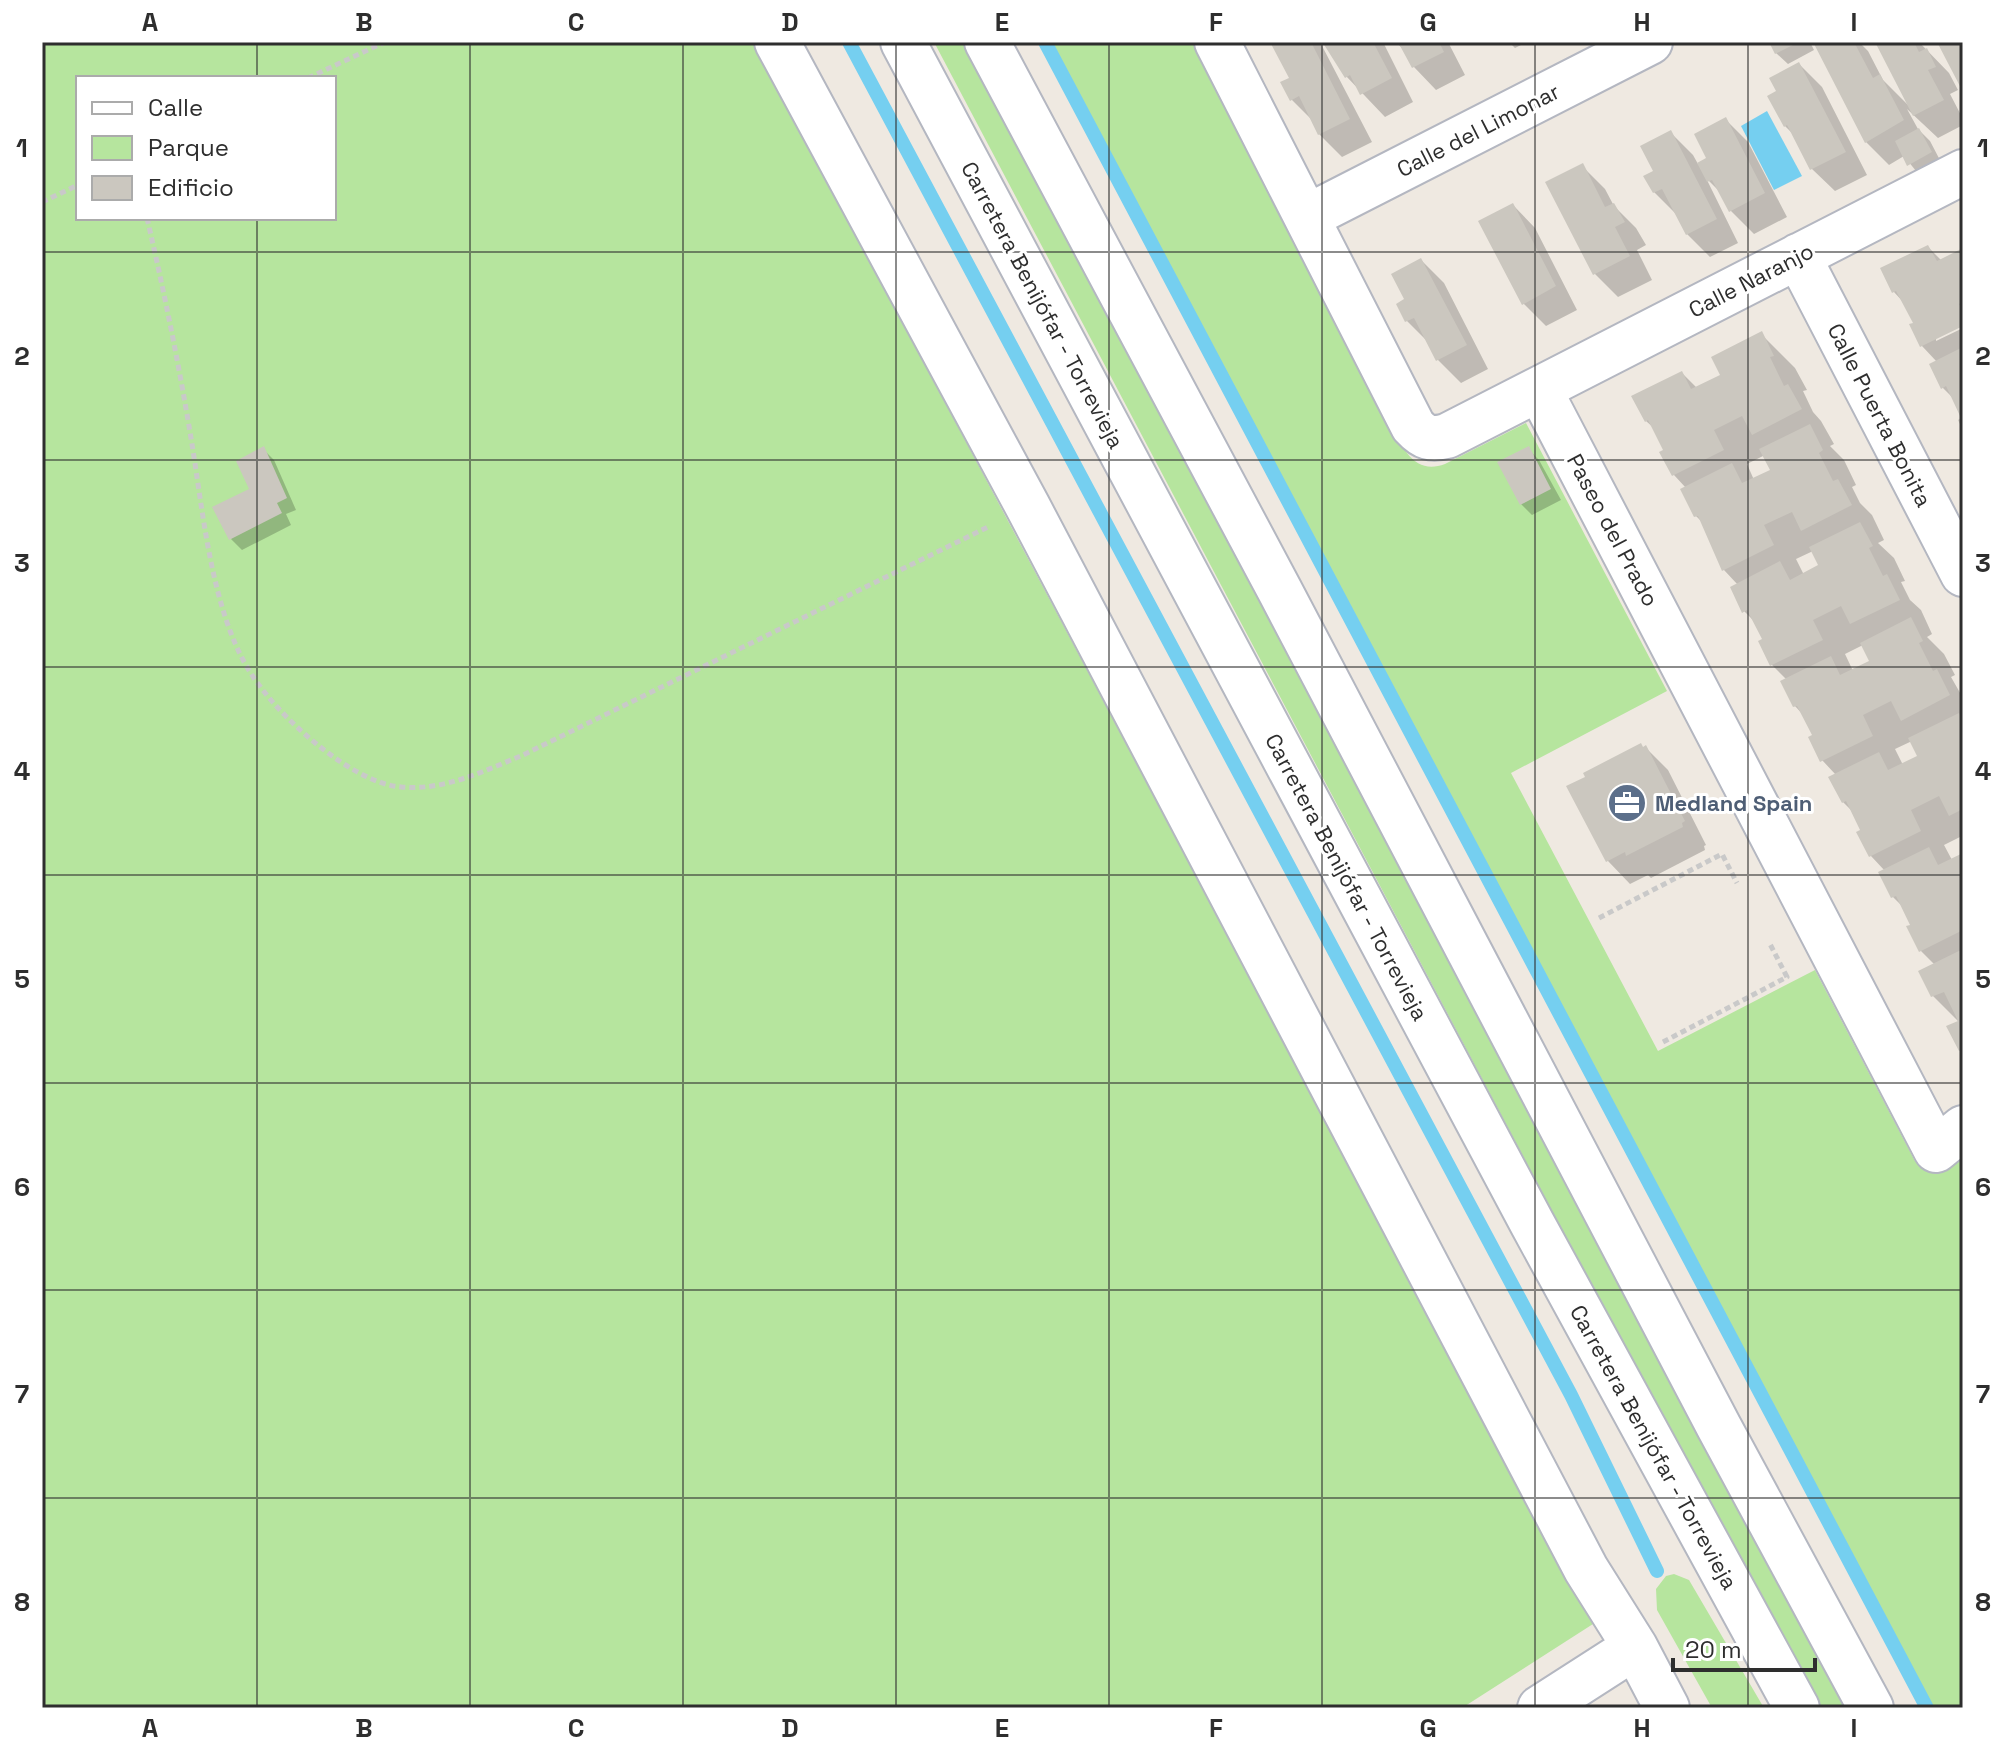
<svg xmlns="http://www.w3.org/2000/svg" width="2005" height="1750" viewBox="0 0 2005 1750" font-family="'Space Grotesk',sans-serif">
<rect width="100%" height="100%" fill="#efe9e1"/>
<path fill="#b6e59e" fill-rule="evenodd" d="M42,42H754L1593,1624L1462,1708H42ZM78,78H334V218H78Z
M934,42H964L1845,1708H1818L1777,1637Z
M1051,42H1196L1407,453C1417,466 1429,470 1445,464L1526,423L1667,691L1511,773L1658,1051L1815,970L1915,1161C1930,1175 1948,1170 1963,1158V1708H1931Z
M1674,1574L1689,1580L1764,1708H1712L1657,1610L1656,1589L1666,1576Z"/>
<path fill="#75cff0" d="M1767,111L1802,176L1774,190L1741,126Z"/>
<path fill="#0003" fill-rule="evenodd" d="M1272,42H1320L1372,142L1342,157L1319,134L1313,121L1292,100L1283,83L1291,79Z
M1330,42H1383L1413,102L1385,117L1346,76L1326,44Z
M1396,42H1448L1465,75L1436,90L1414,67L1406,52Z
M1509,42H1527L1515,48Z
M1771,42H1810L1814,50L1788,64L1776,53Z
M1817,42H1859L1868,51L1883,80L1909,106L1877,42H1919L1949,73L1958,90L1950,94L1963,119V125L1938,138L1907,109L1918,129L1930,141L1942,164L1920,176L1904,156L1889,165L1866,142Z
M1799,64L1822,87L1867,175L1835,191L1812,169L1795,136L1785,126Z
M1725,119L1748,142L1787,217L1754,234L1731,211L1722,194L1706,178L1738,243L1710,257L1687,234L1678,216L1654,192L1655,172L1670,132L1693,155L1698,164L1709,159Z
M1582,166L1605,189L1614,206L1636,228L1646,245L1637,250L1652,280L1618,297L1595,274L1548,183Z
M1513,205L1535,228L1577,310L1546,326L1523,303Z
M1928,247L1942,261L1963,251V323L1936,337V341L1963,328V422L1953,398L1943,388L1937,362L1922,346L1915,324L1905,304L1894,292L1882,269Z
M1421,260L1444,283L1488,369L1461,383L1438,360L1429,343L1407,321V300Z
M1761,334L1795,368L1807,390L1803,391L1813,412L1821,421L1834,444L1830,446L1844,460L1856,485L1852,487L1860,503L1872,515L1884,540L1878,543L1894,558L1905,581L1901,582L1910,600L1921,610L1932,634L1927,637L1944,654L1955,675L1951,677L1963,698V838L1962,836L1944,845L1952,860L1963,855V1052L1960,1050L1959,1022L1933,996L1935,965L1921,951L1909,927L1913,926L1904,908L1893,897L1885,871L1871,856L1854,813L1843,802L1836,775L1822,760L1815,736L1805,717L1795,706L1787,680L1772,665L1761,642L1764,640L1756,623L1744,611L1738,585L1724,570L1704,524L1696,516L1686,488L1674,475L1666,450L1656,430L1646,421L1682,373L1697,388L1723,376ZM1765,455L1773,471L1754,480L1747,464ZM1813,551L1821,566L1804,575L1796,559ZM1863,645L1872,662L1853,671L1845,654ZM1912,741L1920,757L1903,765L1895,749Z
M263,449L274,460L296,510L286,514L291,525L242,550L231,539L252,490Z
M1528,449L1539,460L1561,500L1532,515L1521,504L1500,463Z
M1645,747L1668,770L1706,845L1704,846L1705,850L1651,878L1648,875L1630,884L1608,861L1569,787Z"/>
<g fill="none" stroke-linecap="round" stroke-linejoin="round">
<path stroke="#75cff0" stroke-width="14" d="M849,42L1571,1395L1657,1571
M1045,42L1927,1708"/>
</g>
<path fill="#cbc7bf" d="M1270,42H1311L1350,119L1318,135L1299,96L1290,101L1280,82L1289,78Z
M1373,42L1392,78L1360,95L1350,75L1345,78L1323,43Z
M1398,42H1439L1444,52L1412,68Z
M1769,42H1799L1775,54Z
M1813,42H1854L1873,78L1880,74L1904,120L1865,143Z
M1875,42H1914L1919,52L1927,48L1936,67L1928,70L1944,100L1913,116Z
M1937,42H1963V92Z
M1799,62L1846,152L1810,170L1787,125L1784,127L1767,96L1776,91L1769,78Z
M1726,117L1765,193L1729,212L1712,180L1707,182L1697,163L1706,158L1694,134Z
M1919,128L1932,152L1907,166L1895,141Z
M1671,130L1717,219L1686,235L1662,189L1653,193L1643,176L1653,171L1640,146Z
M1583,163L1605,207L1614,203L1625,222L1615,227L1630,256L1593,275L1545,182Z
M1513,203L1556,286L1522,305L1478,221Z
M1928,245L1937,261L1963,248V302L1959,304L1963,311V326L1920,347L1909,324L1913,323L1896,291L1892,293L1880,268Z
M1421,258L1467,345L1436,361L1414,318L1405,322L1396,304L1404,299L1391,274Z
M1762,331L1774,356L1770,357L1784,386L1788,384L1802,409L1752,435L1742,416L1714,430L1724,450L1672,476L1659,452L1663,450L1648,420L1645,422L1631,396L1682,371L1691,389L1720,375L1711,357Z
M1963,347V430L1958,420L1961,418L1946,386L1941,389L1929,364Z
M1810,424L1823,450L1819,453L1833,481L1838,479L1852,505L1801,531L1792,512L1764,525L1774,545L1722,571L1698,516L1694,517L1680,489L1732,463L1742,483L1770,470L1759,449Z
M264,446L287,498L277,503L282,513L229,540L212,507L249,489L236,461Z
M1529,446L1551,489L1520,505L1497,462Z
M1860,522L1873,546L1869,548L1883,576L1887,574L1900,600L1850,624L1841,606L1813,620L1823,640L1770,666L1758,641L1762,639L1747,610L1742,613L1730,587L1780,561L1790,580L1818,565L1809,547Z
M1911,617L1923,641L1919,643L1933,671L1937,669L1950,695L1901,721L1891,701L1863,715L1873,736L1820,762L1808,737L1812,735L1797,706L1793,707L1780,681L1831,656L1840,675L1869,661L1860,643Z
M1959,713L1963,721V809L1949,816L1939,796L1911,810L1921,831L1869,857L1856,832L1860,830L1846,801L1842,803L1828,777L1879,752L1888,770L1917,756L1908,738Z
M1641,743L1643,747L1646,745L1685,821L1682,823L1683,827L1626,856L1625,852L1606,862L1566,786L1585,777L1583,773Z
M1929,847L1938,865L1963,853V930L1919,952L1906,926L1910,925L1896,896L1891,898L1878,872Z
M1963,949V1049L1959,1051L1946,1026L1958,1021L1944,992L1931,997L1918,971Z"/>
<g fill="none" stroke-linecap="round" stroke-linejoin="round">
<g stroke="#b4b7c1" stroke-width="48">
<path id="minor" d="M777,42L1028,507L1586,1569L1635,1647L1667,1708
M1217,42L1413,426C1424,438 1431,440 1447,436L1539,389L1936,1150L1963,1128
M1307,217L1650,42
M1798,256L1963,574
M1539,389L1963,172
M1540,1708L1635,1647"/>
</g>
<g stroke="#b4b7c1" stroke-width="48">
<path id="secondary" d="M903,42L1532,1223L1797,1708
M987,42L1280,591L1719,1427L1871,1708"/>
</g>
<path stroke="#c9c9c9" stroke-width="5" stroke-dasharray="6 4" stroke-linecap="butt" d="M308,78L385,42
M42,202L78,185
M147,218C164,291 179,365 191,438C203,510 211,610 250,672C271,705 304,736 335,758C354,771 378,785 401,787C444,791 484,771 523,755L988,527
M1599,918L1722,854L1737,883
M1663,1042L1787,977L1770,944"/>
<use href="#minor" stroke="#fff" stroke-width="44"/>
<use href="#secondary" stroke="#fff" stroke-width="44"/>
</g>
<path fill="none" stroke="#2e2e2e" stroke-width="2" stroke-opacity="0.55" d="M257,42V78M470,42V1708M683,42V1708M896,42V1708M1109,42V1708M1322,42V1708M1535,42V1708M1748,42V1708M257,218V1708M42,252H1963M42,460H1963M42,667H1963M42,875H1963M42,1083H1963M42,1290H1963M42,1498H1963"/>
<defs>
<g id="office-disc" transform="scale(2)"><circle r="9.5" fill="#5c6f8a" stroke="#fff"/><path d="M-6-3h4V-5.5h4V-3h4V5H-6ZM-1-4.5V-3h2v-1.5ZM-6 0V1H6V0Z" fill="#fff"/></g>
</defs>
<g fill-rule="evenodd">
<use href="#office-disc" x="1627" y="803"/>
</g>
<g text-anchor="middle" stroke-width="6" stroke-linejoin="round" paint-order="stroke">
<g font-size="22" fill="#2e2e2e" stroke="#fff">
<text transform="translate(1478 130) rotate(-27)" y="8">Calle del Limonar</text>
<text transform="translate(1751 280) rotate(-27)" y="8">Calle Naranjo</text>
<text transform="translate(1043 305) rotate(62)" y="8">Carretera Benijófar - Torrevieja</text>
<text transform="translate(1880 415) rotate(63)" y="8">Calle Puerta Bonita</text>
<text transform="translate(1613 530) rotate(62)" y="8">Paseo del Prado</text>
<text transform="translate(1347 877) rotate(62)" y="8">Carretera Benijófar - Torrevieja</text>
<text transform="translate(1654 1447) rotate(61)" y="8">Carretera Benijófar - Torrevieja</text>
</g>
<g font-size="22" font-weight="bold" fill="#4e5e75" stroke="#fff" text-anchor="start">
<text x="1655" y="811">Medland Spain</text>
</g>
</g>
<rect width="2005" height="1750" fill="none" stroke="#ffffff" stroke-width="88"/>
<rect x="76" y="76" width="260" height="144" fill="#ffffff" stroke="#ababab" stroke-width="2"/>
<rect x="92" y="102" width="40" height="12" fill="#ffffff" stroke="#ababab" stroke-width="2"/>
<text x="148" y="116" font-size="24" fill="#2e2e2e">Calle</text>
<rect x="92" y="136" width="40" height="24" fill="#b6e59e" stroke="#ababab" stroke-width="2"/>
<text x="148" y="156" font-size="24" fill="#2e2e2e">Parque</text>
<rect x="92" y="176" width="40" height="24" fill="#cbc7bf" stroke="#ababab" stroke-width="2"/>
<text x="148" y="196" font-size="24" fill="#2e2e2e">Edificio</text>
<path d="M1673 1658v12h142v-12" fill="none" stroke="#2e2e2e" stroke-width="4"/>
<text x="1685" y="1658" font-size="24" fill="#2e2e2e" stroke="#ffffff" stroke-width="6" paint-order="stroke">20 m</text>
<rect x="44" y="44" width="1917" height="1662" fill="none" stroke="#2e2e2e" stroke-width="3"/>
<g font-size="26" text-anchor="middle" font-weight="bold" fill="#2e2e2e">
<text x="150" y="31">A</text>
<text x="364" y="31">B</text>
<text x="576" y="31">C</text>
<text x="790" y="31">D</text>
<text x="1002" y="31">E</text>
<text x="1216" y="31">F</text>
<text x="1428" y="31">G</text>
<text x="1642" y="31">H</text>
<text x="1854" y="31">I</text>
<text x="22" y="157">1</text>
<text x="1983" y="157">1</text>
<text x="22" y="365">2</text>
<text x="1983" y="365">2</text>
<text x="22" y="572">3</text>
<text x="1983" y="572">3</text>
<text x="22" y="780">4</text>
<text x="1983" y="780">4</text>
<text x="22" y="988">5</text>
<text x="1983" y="988">5</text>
<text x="22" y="1196">6</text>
<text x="1983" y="1196">6</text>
<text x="22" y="1403">7</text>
<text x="1983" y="1403">7</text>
<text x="22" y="1611">8</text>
<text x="1983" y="1611">8</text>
<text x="150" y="1737">A</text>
<text x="364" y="1737">B</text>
<text x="576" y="1737">C</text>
<text x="790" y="1737">D</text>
<text x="1002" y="1737">E</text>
<text x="1216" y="1737">F</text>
<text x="1428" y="1737">G</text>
<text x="1642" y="1737">H</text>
<text x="1854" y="1737">I</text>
</g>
</svg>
